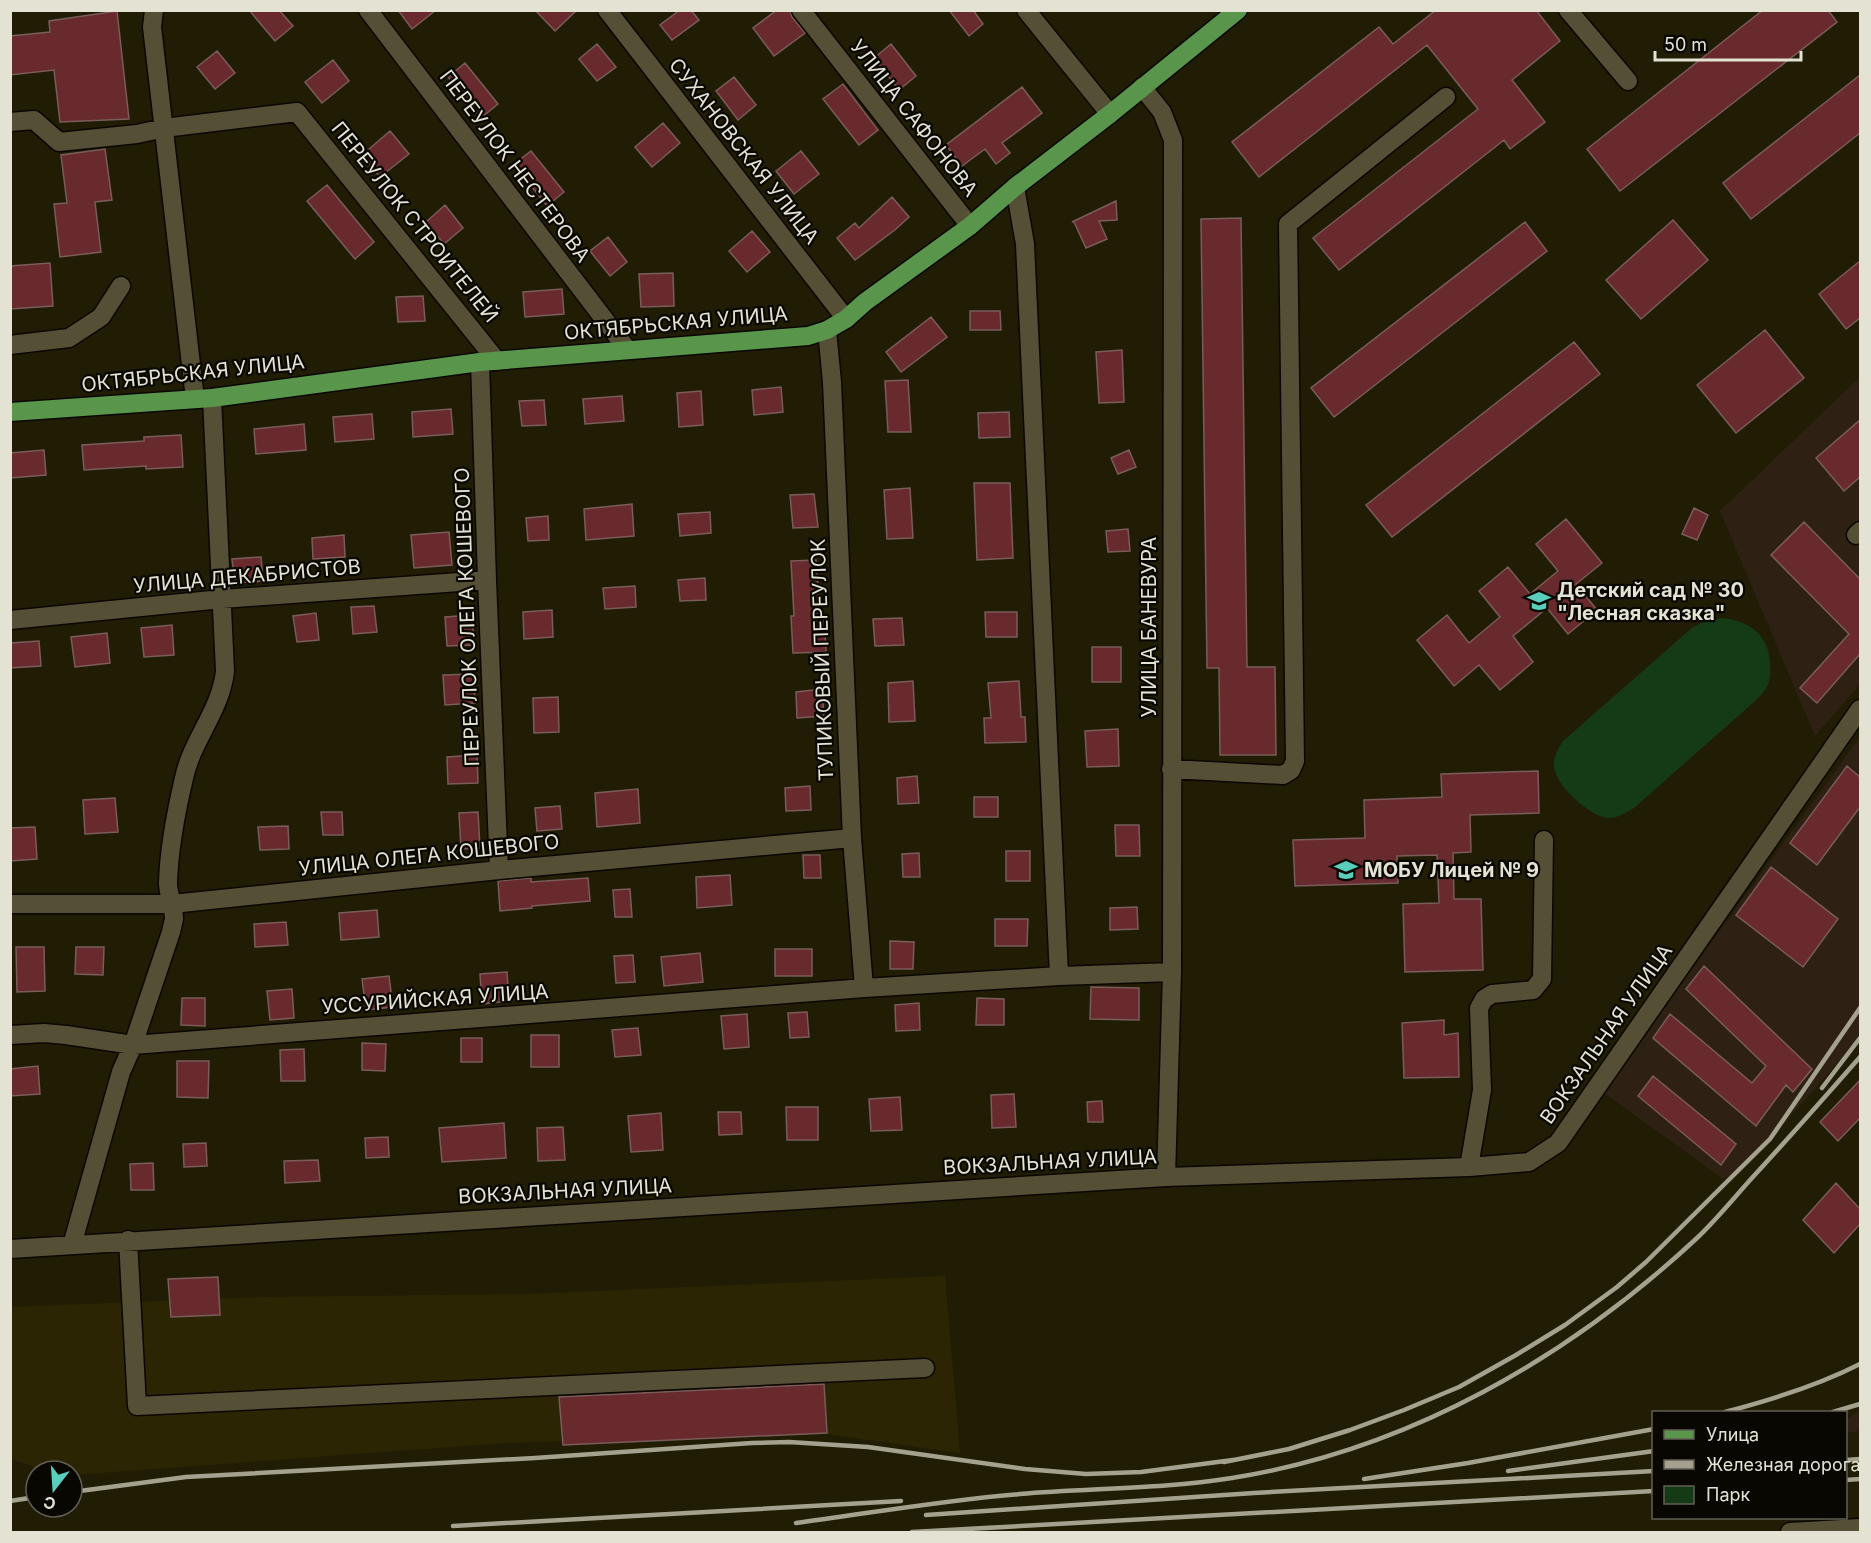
<svg xmlns="http://www.w3.org/2000/svg" width="1871" height="1543" viewBox="0 0 1871 1543" font-family="Inter,sans-serif">
<rect width="100%" height="100%" fill="#211d04"/>
<path fill="#2c2504" d="M945,1276L960,1453L812,1432L505,1443L72,1475V1471H45L11,1459L10,1307L264,1297L528,1294Z"/>
<path fill="#2e2114" d="M1860,377V684L1815,736L1720,511Z
M1860,737V1038L1742,1170L1723,1179L1603,1092Z
M1860,1409V1431L1846,1433V1421Z"/>
<path fill="#153b16" d="M1722,618C1749,621 1768,634 1770,662C1771,672 1770,683 1765,690C1762,694 1758,698 1755,701L1634,808C1626,812 1617,819 1607,818C1589,815 1556,786 1554,767C1553,757 1558,749 1563,741L1693,627L1705,621Z"/>
<path fill="#682a2c" stroke="#7a5c5b" stroke-width="1.5" d="M249,10H279L293,26L275,41Z
M398,10H436L412,29Z
M535,10H577L555,31Z
M680,10H691L699,20L672,40L660,25Z
M777,10H790L792,17L805,33L774,56L753,28Z
M949,10H973L983,24L969,36Z
M1436,10H1536L1560,41L1512,80L1545,122L1510,149L1504,140L1339,270L1313,238L1478,109L1427,45L1259,177L1232,142L1379,27L1393,44Z
M1763,10H1828L1837,22L1620,191L1587,149Z
M117,11L129,119L60,122L54,70L10,75V36L50,32L49,21Z
M597,44L616,67L597,81L579,59Z
M891,44L916,76L899,90L874,58Z
M217,51L235,73L215,89L197,67Z
M333,60L349,81L322,103L305,82Z
M465,63L498,104L481,118L448,77Z
M1860,75V133L1751,219L1723,183Z
M734,77L756,105L738,120L716,91Z
M843,84L878,130L859,145L823,99Z
M1022,87L1042,113L1002,143L1010,153L996,164L985,149L962,166L946,145Z
M663,123L680,143L652,167L635,147Z
M390,131L409,154L380,177L362,155Z
M105,149L112,200L95,202L101,252L60,257L54,204L67,203L61,155Z
M531,151L564,192L547,206L514,164Z
M801,151L819,174L794,194L776,171Z
M327,185L374,242L355,259L307,201Z
M892,197L909,217L896,229L855,260L837,238L855,223L859,228Z
M1116,201L1117,220L1099,221L1107,239L1086,248L1074,222H1072Z
M445,205L463,228L444,244L426,222Z
M1241,218L1247,667H1275L1276,755H1220L1219,668H1207L1201,219Z
M1673,220L1708,260L1641,319L1606,280Z
M1525,222L1547,251L1334,417L1311,388Z
M752,231L770,252L747,272L729,251Z
M608,237L627,262L610,276L590,251Z
M1860,261V318L1846,329L1819,294Z
M50,263L53,306L10,309V266Z
M673,273L674,306L641,307L639,274Z
M562,289L564,314L525,317L523,292Z
M423,296L425,321L398,322L396,297Z
M970,311H1000L1001,330H970Z
M931,317L947,337L901,372L886,352Z
M1765,330L1804,378L1736,433L1697,385Z
M1574,342L1600,374L1392,537L1366,505Z
M1122,350L1124,402L1099,403L1096,352Z
M908,380L911,432H888L885,381Z
M781,387L783,412L754,415L752,390Z
M701,391L703,425L679,427L677,393Z
M622,396L624,421L585,424L583,399Z
M544,400L546,425L522,426L519,401Z
M451,409L453,434L413,437L412,412Z
M1009,412L1010,437L979,438L978,413Z
M372,414L374,439L335,442L333,417Z
M1860,420V477L1844,491L1816,458Z
M304,424L306,450L256,454L254,429Z
M181,435L183,467L146,469V466L84,470L82,445L144,441V437Z
M44,450L46,475L10,478V453Z
M1129,450L1136,467L1118,474L1111,458Z
M974,483H1010L1013,558L977,560Z
M910,488L913,538L887,539L884,490Z
M814,494L818,527L793,528L790,495Z
M632,504L634,536L586,540L584,509Z
M1694,508L1708,515L1697,540L1682,534Z
M710,512L711,533L680,536L678,514Z
M548,516L549,540L528,541L526,518Z
M1566,519L1602,563L1576,584L1597,610L1568,634L1547,608L1513,636L1533,662L1500,690L1479,665L1454,686L1417,640L1447,615L1469,643L1500,617L1479,591L1508,567L1530,594L1558,571L1536,544Z
M1804,522L1860,579V654L1817,703L1800,688L1849,634L1771,555Z
M1128,529L1130,551L1108,552L1106,531Z
M449,532L452,565L414,568L411,535Z
M344,535L345,557L313,559L312,538Z
M261,557L263,581L235,583L232,559Z
M816,560L820,615H824L826,652L793,653L791,616H794L791,561Z
M705,578L706,600L680,601L678,580Z
M635,586L636,607L605,609L603,588Z
M374,606L377,632L353,634L351,607Z
M552,610L553,637L524,639L523,612Z
M985,612H1017V637H986Z
M316,613L319,640L297,642L293,616Z
M472,615L474,645L447,646L445,617Z
M902,618L904,645L875,646L873,619Z
M172,625L174,655L144,657L141,628Z
M107,633L110,663L75,667L71,637Z
M39,641L41,666L10,668V643Z
M1092,647H1121V682H1092Z
M474,674L475,703L445,705L443,675Z
M913,681L915,721L889,722L888,683Z
M1019,681L1021,717H1025L1026,742L985,743L984,718H991L988,683Z
M822,689L824,716L797,718L796,692Z
M558,697L559,732L534,733L533,698Z
M1118,729L1119,766L1087,767L1085,731Z
M477,755L478,783L448,784L447,757Z
M1847,766L1860,777V807L1817,865L1790,843Z
M1538,771L1539,813L1470,815L1471,852L1453,853L1454,899H1481L1483,970L1405,972L1403,904L1439,903L1437,855L1397,856L1398,883L1295,886L1293,840L1365,838L1364,800L1442,797L1441,774Z
M917,776L919,803L898,804L897,778Z
M810,786L811,810L786,811L785,788Z
M638,789L640,823L597,827L595,793Z
M974,797H998V817H974Z
M115,798L118,832L85,834L83,800Z
M560,806L562,829L537,831L535,808Z
M321,812H342L343,835H323Z
M478,812L480,848L461,849L459,813Z
M1115,825H1139L1140,856H1116Z
M288,826L289,849L260,850L258,827Z
M35,827L37,859L10,861V828Z
M1006,851H1030V881H1006Z
M919,853L920,877H903L902,854Z
M803,855H820L821,878H804Z
M1771,867L1838,919L1803,967L1736,915Z
M730,875L732,905L697,908L696,877Z
M531,878V882L588,878L590,901L532,906V908L500,911L498,881Z
M630,889L632,917H615L613,890Z
M1137,907L1138,929L1110,930V908Z
M377,910L379,937L341,940L339,913Z
M995,919H1028L1027,946H995Z
M286,922L288,945L255,947L254,924Z
M890,941L914,942L913,969H890Z
M16,947H44L45,991L17,992Z
M76,947H104L103,975L75,974Z
M775,949H812V976H775Z
M700,953L703,982L664,986L661,957Z
M633,955L635,982L616,983L614,956Z
M1704,966L1812,1069L1793,1092L1786,1085L1756,1126L1653,1038L1670,1014L1752,1083L1766,1066L1686,989Z
M507,972L509,1001L482,1004L480,974Z
M389,976L393,1007L366,1010L362,979Z
M1091,987L1139,988V1020L1090,1019Z
M292,989L294,1018L270,1020L267,991Z
M182,998H205V1026L181,1025Z
M977,998L1004,999V1025H976Z
M919,1003L920,1030L896,1031L895,1005Z
M807,1012L809,1037L790,1038L788,1013Z
M747,1014L749,1047L724,1049L721,1016Z
M1444,1020V1035L1458,1033L1459,1077L1404,1078L1402,1023Z
M638,1028L641,1055L615,1057L612,1030Z
M531,1035H559V1067H531Z
M461,1038H482V1062H461Z
M362,1043L386,1044L385,1071L362,1070Z
M304,1049L305,1081H281L280,1050Z
M177,1061H209L208,1098L177,1097Z
M38,1066L40,1094L10,1096V1069Z
M1653,1076L1736,1144L1721,1165L1638,1096Z
M1860,1080V1118L1838,1141L1820,1122Z
M1014,1094L1016,1127L992,1128L991,1095Z
M900,1097L902,1130L871,1131L869,1099Z
M1102,1101L1103,1122H1088L1087,1102Z
M786,1107H818V1140H787Z
M718,1112H741L742,1134L719,1135Z
M661,1113L663,1150L631,1152L628,1116Z
M504,1123L506,1158L442,1162L439,1128Z
M563,1127L565,1160L538,1161L537,1128Z
M388,1137L389,1157L366,1158L365,1138Z
M206,1143L207,1166L184,1167L183,1144Z
M318,1160L320,1181L285,1183L284,1161Z
M153,1163L154,1190H131L130,1164Z
M1836,1183L1860,1209V1224L1834,1253L1803,1220Z
M218,1277L220,1315L171,1317L168,1279Z
M824,1384L827,1433L563,1445L559,1397Z"/>
<g fill="none" stroke-linecap="round" stroke-linejoin="round">
<g stroke="#0b0700" stroke-width="21">
<path id="minor" d="M154,10L152,27L195,399
M368,10L627,349
M607,10L846,319
M801,10L970,226
M1026,10L1110,114
M1568,10L1628,81
M1142,87L1162,112L1173,140L1172,972L1166,1177
M10,122L34,120L59,142L137,134L164,128L297,112L497,361
M827,330L832,382L852,838L864,988
M10,345L69,338L101,317L121,286
M480,362L487,580L499,870
M1856,535L1860,531
M10,620L222,599L487,580
M1171,769L1283,775L1291,770L1295,761L1288,224L1446,97
M10,904H172L499,870L852,838
M1059,976L1172,972
M10,1035L44,1033L66,1035L133,1045L864,988L1059,976L1025,244L1015,187
M1469,1167L1482,1090L1479,1008L1484,999L1492,994L1533,990L1542,979L1544,840
M128,1240L137,1406L925,1368
M72,1245L121,1072L133,1045L171,932C172,928 173,923 174,919C174,906 168,895 168,883C169,847 176,812 184,778C192,740 221,710 225,671L212,398
M10,1249L1166,1177L1469,1167L1529,1162L1558,1143L1860,709
M1790,1532L1860,1528"/>
</g>
<g stroke="#0b0700" stroke-width="21">
<path id="major" d="M10,412L212,398L480,362L808,336L827,330L846,319L865,302L970,226L1015,187L1110,114L1238,10"/>
</g>
<use href="#minor" stroke="#544f35" stroke-width="18"/>
<use href="#major" stroke="#59964b" stroke-width="18"/>
<path stroke="#a4a18f" stroke-width="4.5" d="M1822,1088L1860,1038
M1725,1412C1771,1400 1817,1386 1860,1364
M1833,1412L1860,1404
M1846,1460L1860,1459
M1224,1462L1289,1449L1350,1430L1404,1410L1459,1387L1516,1355L1565,1325L1617,1287L1646,1262L1770,1139L1860,1008
M1508,1471L1654,1451
M1364,1479L1468,1463L1654,1429
M1846,1480L1860,1479
M72,1492L186,1477L535,1458L752,1443L789,1442L868,1447L1025,1469L1086,1474L1141,1472L1233,1460
M10,1501L36,1497
M926,1515L1254,1493L1654,1471
M796,1523C870,1513 945,1500 1020,1494C1090,1488 1162,1489 1232,1478C1408,1450 1568,1358 1697,1238C1716,1220 1733,1199 1751,1179C1788,1139 1824,1098 1860,1057
M453,1526L901,1501
M912,1532L1654,1491"/>
</g>
<defs>
<g id="school-bare" transform="scale(1.8)"><path d="M0-5L7-2L0 1L-7-2ZM-4 1L0 2.5L4 1V4Q0 6-4 4Z" fill="#5acebd" stroke="#090701" stroke-width="2.5" paint-order="stroke"/></g>
</defs>
<g fill-rule="evenodd">
<use href="#school-bare" x="1539" y="601"/>
<use href="#school-bare" x="1346" y="870"/>
</g>
<g text-anchor="middle" stroke-width="4.5" stroke-linejoin="round" paint-order="stroke">
<g font-size="20" fill="#e4e2d3" stroke="#090701">
<text transform="translate(914 118) rotate(52)" y="7">УЛИЦА САФОНОВА</text>
<text transform="translate(744 151) rotate(52)" y="7">СУХАНОВСКАЯ УЛИЦА</text>
<text transform="translate(515 166) rotate(53)" y="7">ПЕРЕУЛОК НЕСТЕРОВА</text>
<text transform="translate(415 222) rotate(51)" y="7">ПЕРЕУЛОК СТРОИТЕЛЕЙ</text>
<text transform="translate(676 323) rotate(-5)" y="7">ОКТЯБРЬСКАЯ УЛИЦА</text>
<text transform="translate(193 373) rotate(-6)" y="7">ОКТЯБРЬСКАЯ УЛИЦА</text>
<text transform="translate(247 576) rotate(-5)" y="7">УЛИЦА ДЕКАБРИСТОВ</text>
<text transform="translate(467 617) rotate(-92)" y="7">ПЕРЕУЛОК ОЛЕГА КОШЕВОГО</text>
<text transform="translate(1149 627) rotate(-90)" y="7">УЛИЦА БАНЕВУРА</text>
<text transform="translate(822 660) rotate(-92)" y="7">ТУПИКОВЫЙ ПЕРЕУЛОК</text>
<text transform="translate(429 855) rotate(-6)" y="7">УЛИЦА ОЛЕГА КОШЕВОГО</text>
<text transform="translate(435 999) rotate(-4)" y="7">УССУРИЙСКАЯ УЛИЦА</text>
<text transform="translate(1606 1034) rotate(-55)" y="7">ВОКЗАЛЬНАЯ УЛИЦА</text>
<text transform="translate(1050 1162) rotate(-3)" y="7">ВОКЗАЛЬНАЯ УЛИЦА</text>
<text transform="translate(565 1191) rotate(-3)" y="7">ВОКЗАЛЬНАЯ УЛИЦА</text>
</g>
<g font-size="20" font-weight="bold" fill="#e4e2d3" stroke="#090701" text-anchor="start">
<text x="1557" y="597">Детский сад № 30<tspan x="1557" dy="23">"Лесная сказка"</tspan></text>
<text x="1364" y="877">МОБУ Лицей № 9</text>
</g>
</g>
<rect width="1871" height="1543" fill="none" stroke="#e4e2d3" stroke-width="24"/>
<rect x="1652" y="1411" width="195" height="108" fill="#090701" stroke="#615f55" stroke-width="1.5"/>
<rect x="1664" y="1430" width="30" height="9" fill="#59964b" stroke="#615f55" stroke-width="1.5"/>
<text x="1706" y="1441" font-size="18" fill="#e4e2d3">Улица</text>
<rect x="1664" y="1460" width="30" height="9" fill="#a4a18f" stroke="#615f55" stroke-width="1.5"/>
<text x="1706" y="1471" font-size="18" fill="#e4e2d3">Железная дорога</text>
<rect x="1664" y="1486" width="30" height="18" fill="#153b16" stroke="#615f55" stroke-width="1.5"/>
<text x="1706" y="1501" font-size="18" fill="#e4e2d3">Парк</text>
<g transform="translate(54 1489) rotate(197)"><circle r="28" fill="#090701" stroke="#615f55" stroke-width="1.5"/>
<path d="M0-4.5L10 22L0 15L-10 22Z" fill="#5acebd"/>
<text y="-9" font-size="16" font-weight="bold" text-anchor="middle" fill="#e4e2d3">С</text>
</g>
<path d="M1655 51v9h146v-9" fill="none" stroke="#e4e2d3" stroke-width="3"/>
<text x="1664" y="51" font-size="18" fill="#e4e2d3" stroke="#090701" stroke-width="4.5" paint-order="stroke">50 m</text>
</svg>
